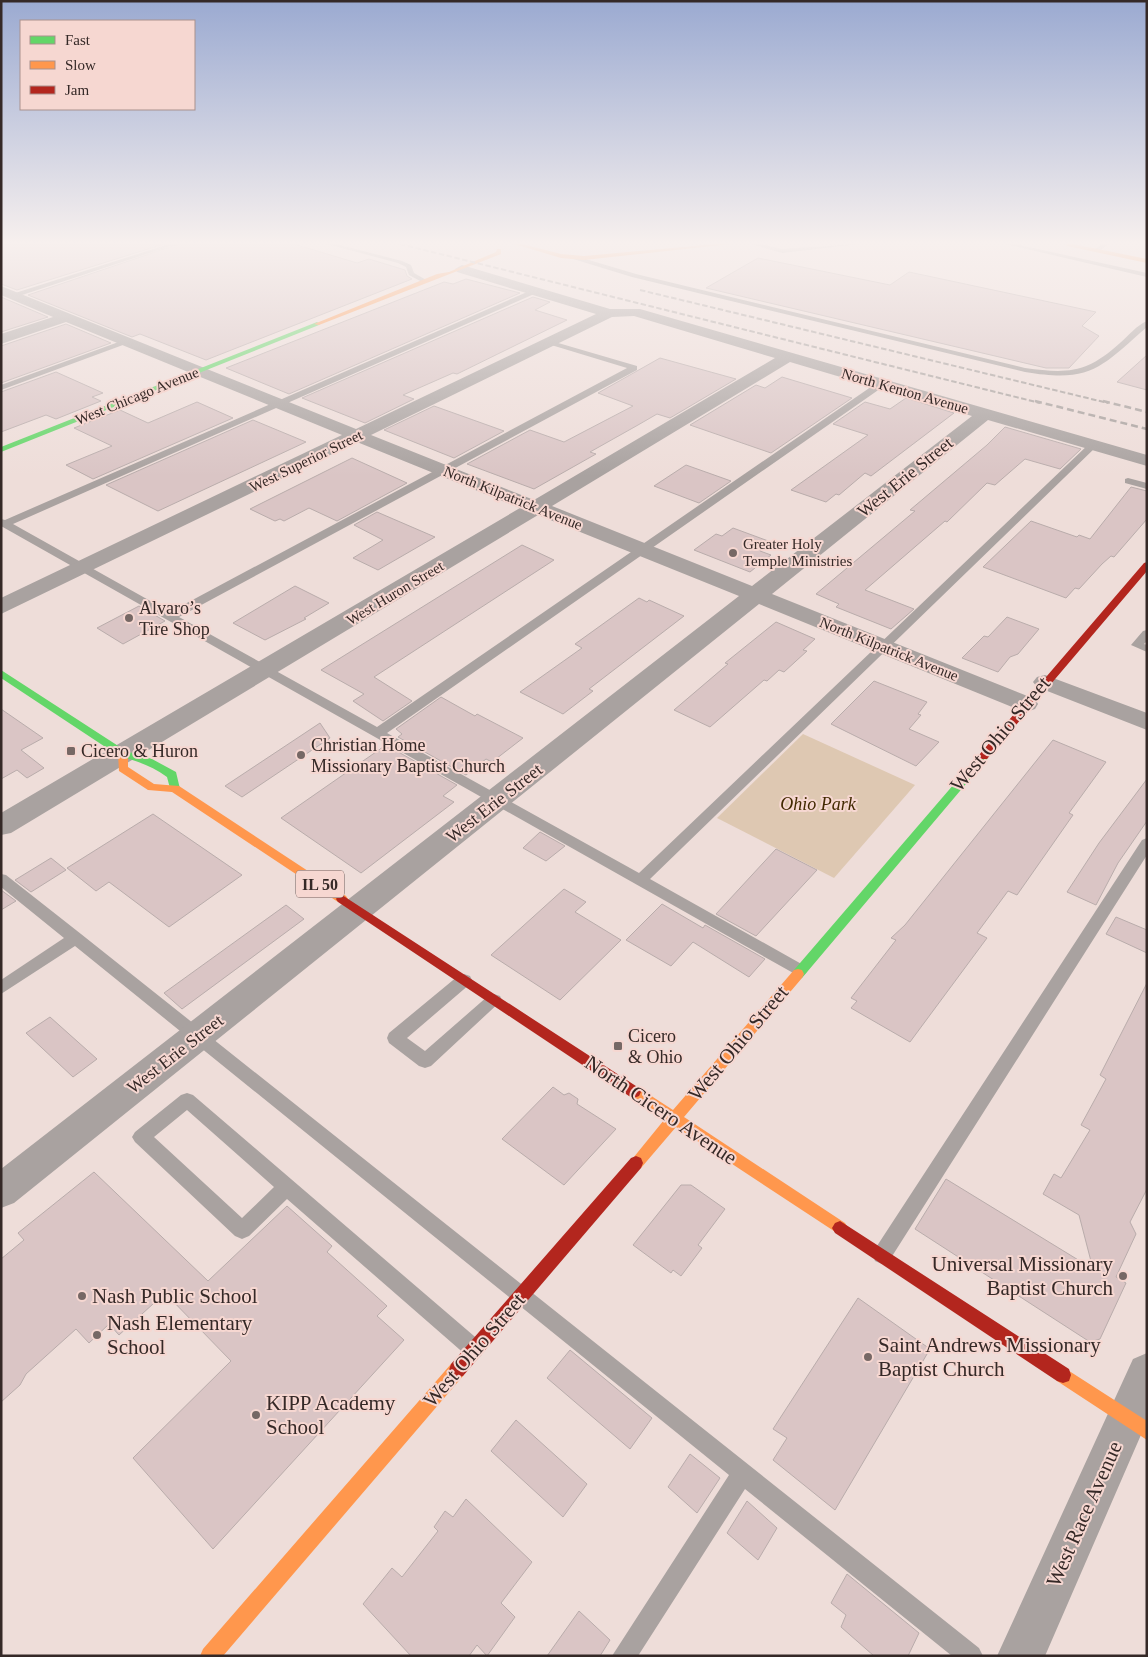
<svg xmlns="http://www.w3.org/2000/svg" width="1148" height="1657" viewBox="0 0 1148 1657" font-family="'Times New Roman',serif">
<rect width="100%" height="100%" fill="#eeddd9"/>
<path fill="#dec8b2" d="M803,734L915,785L834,878L717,818Z"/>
<path fill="#dac5c5" stroke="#b9acab" d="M1,244H164L17,290L1,284Z
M179,244H294L357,263L369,259L405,270L407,276L412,279L206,360L140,334L132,337L28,295Z
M758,258L890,285L909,272L1096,312L1082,326L1099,336L1069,368H1046L706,288Z
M466,279L520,293L289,394L226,368L444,282L453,284Z
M1,297L48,317L1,332Z
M533,297L550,302L535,310L567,320L457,374L453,373L403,395L414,399L365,423L302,398Z
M66,324L111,343L1,383V346Z
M1147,355V390L1117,382Z
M660,358L736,379L670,418L657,414L638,425L590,452L596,454L534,489L467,464L530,430L564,442L633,406L598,393Z
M56,372L103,393L92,397L101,401L56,419L46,415L1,432V392Z
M782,377L852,398L771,453L690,425L756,385L765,388Z
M906,398L954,413L871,476L865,473L839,495L836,494L826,502L791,490L868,435L833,424L865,402L890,409Z
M197,402L233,418L93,479L66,465L112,446L74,428L120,410L148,423Z
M434,406L504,431L454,458L384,430Z
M253,420L306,442L158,511L106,485Z
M1005,427L1081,449L1060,469L1025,459L995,485L987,483L947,522L945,521L865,590L914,609L891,629L836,607L839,604L816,594L915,511L910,510L987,445Z
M352,458L407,483L337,521L309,508L284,521L280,519L275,521L250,509Z
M686,465L731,481L699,503L654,486Z
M1131,487L1147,491V519L1114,557L1111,556L1102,564L1079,589L1075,588L1066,598L983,567L1031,521L1077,537L1079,535L1090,539Z
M377,512L435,537L378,570L353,558L383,540L354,525Z
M733,528L771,542L760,551L771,555L750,572L694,550L716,534L722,536Z
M522,545L554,560L374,677L412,701L383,721L353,701L364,694L321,670Z
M295,586L329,603L304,618L306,619L265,640L233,623Z
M639,598L647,602L649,600L684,616L589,689L593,691L563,714L520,692L582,648L575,644Z
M139,606L165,621L123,644L97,628Z
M1007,617L1039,629L1018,654L1010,657L998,672L962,658L984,636L988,637Z
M776,622L815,639L803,650L807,651L784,672L779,670L767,681L764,680L710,727L674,710L728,664L725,663Z
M874,681L927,702L918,714L921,715L909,729L939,742L916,766L831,724Z
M441,697L475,716L477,714L523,738L492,762L486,759L466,775L398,737L402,734L396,729Z
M1,709L43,738L21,750L44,768L27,778L17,770L1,779Z
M320,723L330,738L242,797L225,786Z
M1053,740L1106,762L1069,813L1073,815L1017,895L1008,891L977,933L987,938L910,1042L851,1008L857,1001L851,998L896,940L891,938L905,925Z
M386,745L457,785L443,796L454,802L361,873L281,818Z
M1147,779V821L1118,863L1096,905L1067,892L1099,843Z
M153,814L242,875L169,927L109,882L96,891L67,868Z
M540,832L565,846L546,861L523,848Z
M776,849L817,870L756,936L716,914Z
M51,858L66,870L31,892L15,880Z
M564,889L586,902L575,912L621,940L560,1000L491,955Z
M1,890L16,901L1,910Z
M662,904L703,928L705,925L765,959L749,977L693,942L671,966L626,940Z
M286,905L304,919L182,1009L164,993Z
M1116,917L1147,930V953L1106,934Z
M1147,983V1189L1130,1222L1136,1234L1116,1277L1126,1283L1100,1339L1090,1342L915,1229L946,1179L1093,1269L1079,1215L1043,1194L1054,1174L1061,1178L1090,1130L1081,1125L1106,1079L1100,1075Z
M50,1017L97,1059L73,1077L26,1033Z
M553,1087L564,1095L569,1093L578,1099L577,1104L616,1129L564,1185L502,1139Z
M94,1172L208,1281L287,1206L332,1246L327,1252L387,1306L377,1316L404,1340L213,1549L133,1458L231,1361L165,1293L119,1335L109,1324L89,1343L76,1329L26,1374L20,1385L1,1402V1259L24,1240L18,1233Z
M681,1185H691L725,1209L698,1245L702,1248L681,1276L673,1270L671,1273L633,1245Z
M858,1298L930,1349L835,1510L773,1460L787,1438L773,1429Z
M570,1350L652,1418L630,1449L547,1378Z
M516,1420L587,1484L563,1517L491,1451Z
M690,1454L720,1478L697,1513L668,1487Z
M466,1499L532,1562L501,1603L515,1617L487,1656L477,1645L469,1656H411L363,1604L392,1568L402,1577L438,1531L434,1527L445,1511L453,1517Z
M747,1501L777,1528L758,1560L727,1533Z
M847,1574L919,1633L908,1656H874L841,1627L846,1615L831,1603Z
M579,1611L610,1640L600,1656H547Z"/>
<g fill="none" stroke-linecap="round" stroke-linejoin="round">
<path fill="#a9a2a0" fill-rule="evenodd" d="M169,244H177L16,297L9,295Z
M327,244H336L402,261L411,265L414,273L428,281L422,282L409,275L406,267L398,263Z
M751,244H760L782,249L859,244L782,253Z
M1005,244H1015L1147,273V277Z
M1102,244H1109L1099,251H1095V249Z
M572,255L636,274L1025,368C1068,374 1087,373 1120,343C1128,336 1137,325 1147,321V327C1100,368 1091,383 1025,372L632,277L570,258Z
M534,289L541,291L13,524L170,612L627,368L548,344V340L637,366V370L179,617L377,727L878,382H884V386L387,733L639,873L1090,443H1096V447L650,879L805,966L808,970L805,974L800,976L795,974L1,526V519L5,520Z
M124,340L131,342L1,390V385Z
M1128,478L1147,483V489L1125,483V479Z
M1147,630V641L1144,644L1147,645V652L1131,645L1143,631Z
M1147,838V855L889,1261L882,1264L875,1261L873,1255L875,1249L1142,840Z
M1,874L6,875L81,934L979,1648L983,1656H952L745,1489L638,1656H612L729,1475L75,946L1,994V980L64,938L1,887Z
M464,974L470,976L472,980L470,984L407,1038L425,1051L488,996L494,994L500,996L502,1000L431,1066L425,1068L419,1066L389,1043L387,1038L389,1033L458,976Z
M187,1093L193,1095L481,1342L484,1349L481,1356L474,1359L467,1356L287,1199L249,1236L242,1239L235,1236L135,1142L132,1137L135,1132L181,1095ZM187,1110L274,1187L242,1218L154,1137Z"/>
<path fill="#a9a2a0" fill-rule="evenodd" d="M462,265L610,309H640L1147,455V466L988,420L772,594L1035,699L1038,704L1035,709L1026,712L1017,709L759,604L14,1203L1,1208V1169L739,596L538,515L11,833L1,835V813L520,508L357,442L1,614V598L342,435L66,322L1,344V334L53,317L1,295V286L356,429L596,314L457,272L455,269ZM634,316L775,358L534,500L371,435L612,317ZM790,362L972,416L752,586L552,506Z
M1045,675L1147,713V730L1037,687L1033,682L1037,677Z
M1147,1353V1421L1045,1656H997L1133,1359Z"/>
<path fill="#63d668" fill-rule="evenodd" d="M317,322L320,324L319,325L1,452V447Z
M1,670L126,751L152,759L176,772L180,789L179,792H171L167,777C152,766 137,761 119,756L1,678Z
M983,754L987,755L988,757L987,759L802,978L798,979L794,978L792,974L794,970L979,755Z"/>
<path fill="#ff974d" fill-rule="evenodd" d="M514,244H522L561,254L584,256L716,244H731L584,260L561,258Z
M1065,244H1073L1147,259V263L1067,246Z
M497,249H501V254L319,325L314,324L437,274L449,272L496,252Z
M123,751L128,754V767L154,784L179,786L346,896L348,899L346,902H338L172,792L148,790L119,771L118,754Z
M798,969L802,970L804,974L802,978L684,1117L845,1223L848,1228L845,1233L840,1235L676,1127L641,1168L636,1170L631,1168L629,1163L664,1120L629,1096L627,1092L629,1088L634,1086L639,1088L673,1110L794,970Z
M457,1362L463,1364L465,1370L463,1376L223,1656H200L203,1649L451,1364Z
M1063,1367L1147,1421V1440L1057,1381L1055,1375L1057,1369Z"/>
<path fill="#b3261e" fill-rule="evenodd" d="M1147,562V571L987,759H979L978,757L979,755L1144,563Z
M342,895L639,1088L641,1092L639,1096L634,1098L629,1096L338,902L336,899L338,896Z
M636,1156L641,1158L643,1163L641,1168L463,1376L457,1378L451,1376L449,1370L451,1364L631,1158Z
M840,1221L1069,1369L1071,1375L1069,1381L1063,1383L1057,1381L835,1233L832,1228L835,1223Z"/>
<path stroke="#a8a19e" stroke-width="2" stroke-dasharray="5.5 2.5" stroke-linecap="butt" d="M400,244L1040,403
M640,290L1108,403"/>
<path stroke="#a8a19e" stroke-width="2.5" stroke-dasharray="7 4" stroke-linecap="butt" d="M1035,401L1147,429
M1103,401L1147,412"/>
</g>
<linearGradient id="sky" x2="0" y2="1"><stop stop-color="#9baad1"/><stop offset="0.51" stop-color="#f7f0ee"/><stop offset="1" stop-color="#f7f0ee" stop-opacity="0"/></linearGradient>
<rect width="1148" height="476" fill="url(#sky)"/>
<g fill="#766865" stroke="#f6d7d1" stroke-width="2">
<circle cx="733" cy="553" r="5"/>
<circle cx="129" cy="618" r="5"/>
<rect x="66" y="746" width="10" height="10" rx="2.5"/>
<circle cx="301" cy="755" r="5"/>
<rect x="613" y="1041" width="10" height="10" rx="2.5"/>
<circle cx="1123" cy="1276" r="5"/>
<circle cx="82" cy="1296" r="5"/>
<circle cx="97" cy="1335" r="5"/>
<circle cx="868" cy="1357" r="5"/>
<circle cx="256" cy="1415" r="5"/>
</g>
<g text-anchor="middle" stroke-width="4" stroke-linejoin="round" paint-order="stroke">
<g font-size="15" fill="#352927" stroke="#f6d7d1">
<text transform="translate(905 391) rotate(16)" y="5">North Kenton Avenue</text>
<text transform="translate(137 396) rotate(-22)" y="5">West Chicago Avenue</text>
<text transform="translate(306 461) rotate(-26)" y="5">West Superior Street</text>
<text transform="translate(513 498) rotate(22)" y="5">North Kilpatrick Avenue</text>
<text transform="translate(395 593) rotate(-31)" y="5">West Huron Street</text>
<text transform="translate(889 649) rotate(22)" y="5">North Kilpatrick Avenue</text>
</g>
<g font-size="15" fill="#352927" stroke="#f6d7d1" text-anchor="start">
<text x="743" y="549">Greater Holy<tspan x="743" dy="17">Temple Ministries</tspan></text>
</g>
<rect fill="#f6d7d1" stroke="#6f5d5a" stroke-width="1" x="296" y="870.5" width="48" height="27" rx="4"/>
<g font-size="16" font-weight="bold" fill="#352927">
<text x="320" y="890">IL 50</text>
</g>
<g font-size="18" fill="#352927" stroke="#f6d7d1">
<text transform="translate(905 477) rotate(-39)" y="6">West Erie Street</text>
<text transform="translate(494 803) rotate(-38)" y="6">West Erie Street</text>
<text transform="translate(175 1054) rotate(-38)" y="6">West Erie Street</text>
</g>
<g font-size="18" fill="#352927" stroke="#f6d7d1" text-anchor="start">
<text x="139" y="614">Alvaro’s<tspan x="139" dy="21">Tire Shop</tspan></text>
<text x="311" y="751">Christian Home<tspan x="311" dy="21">Missionary Baptist Church</tspan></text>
<text x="81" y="757">Cicero &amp; Huron</text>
<text x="628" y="1042">Cicero<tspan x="628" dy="21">&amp; Ohio</tspan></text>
</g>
<g font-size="18" font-style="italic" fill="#412900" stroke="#f6d7d1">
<text x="818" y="810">Ohio Park</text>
</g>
<g font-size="21" fill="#352927" stroke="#f6d7d1">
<text transform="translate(1000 734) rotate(-50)" y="7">West Ohio Street</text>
<text transform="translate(738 1043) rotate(-50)" y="7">West Ohio Street</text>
<text transform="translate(661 1110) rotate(34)" y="7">North Cicero Avenue</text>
<text transform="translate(474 1350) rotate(-49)" y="7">West Ohio Street</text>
<text transform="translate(1084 1514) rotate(-66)" y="7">West Race Avenue</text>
</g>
<g font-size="21" fill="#352927" stroke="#f6d7d1" text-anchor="start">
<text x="1113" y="1271" text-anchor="end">Universal Missionary<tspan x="1113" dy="24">Baptist Church</tspan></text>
<text x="92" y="1303">Nash Public School</text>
<text x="107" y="1330">Nash Elementary<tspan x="107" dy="24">School</tspan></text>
<text x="878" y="1352">Saint Andrews Missionary<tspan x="878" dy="24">Baptist Church</tspan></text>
<text x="266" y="1410">KIPP Academy<tspan x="266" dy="24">School</tspan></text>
</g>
</g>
<rect width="1148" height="1657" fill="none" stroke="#352927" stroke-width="5"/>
<rect x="20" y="20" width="175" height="90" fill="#f6d7d1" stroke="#a9918d"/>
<rect x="30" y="36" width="25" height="8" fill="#63d668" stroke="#a9918d"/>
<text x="65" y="45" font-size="15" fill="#352927">Fast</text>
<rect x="30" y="61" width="25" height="8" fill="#ff974d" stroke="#a9918d"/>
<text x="65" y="70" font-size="15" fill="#352927">Slow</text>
<rect x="30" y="86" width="25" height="8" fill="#b3261e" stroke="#a9918d"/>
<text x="65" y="95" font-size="15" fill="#352927">Jam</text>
</svg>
